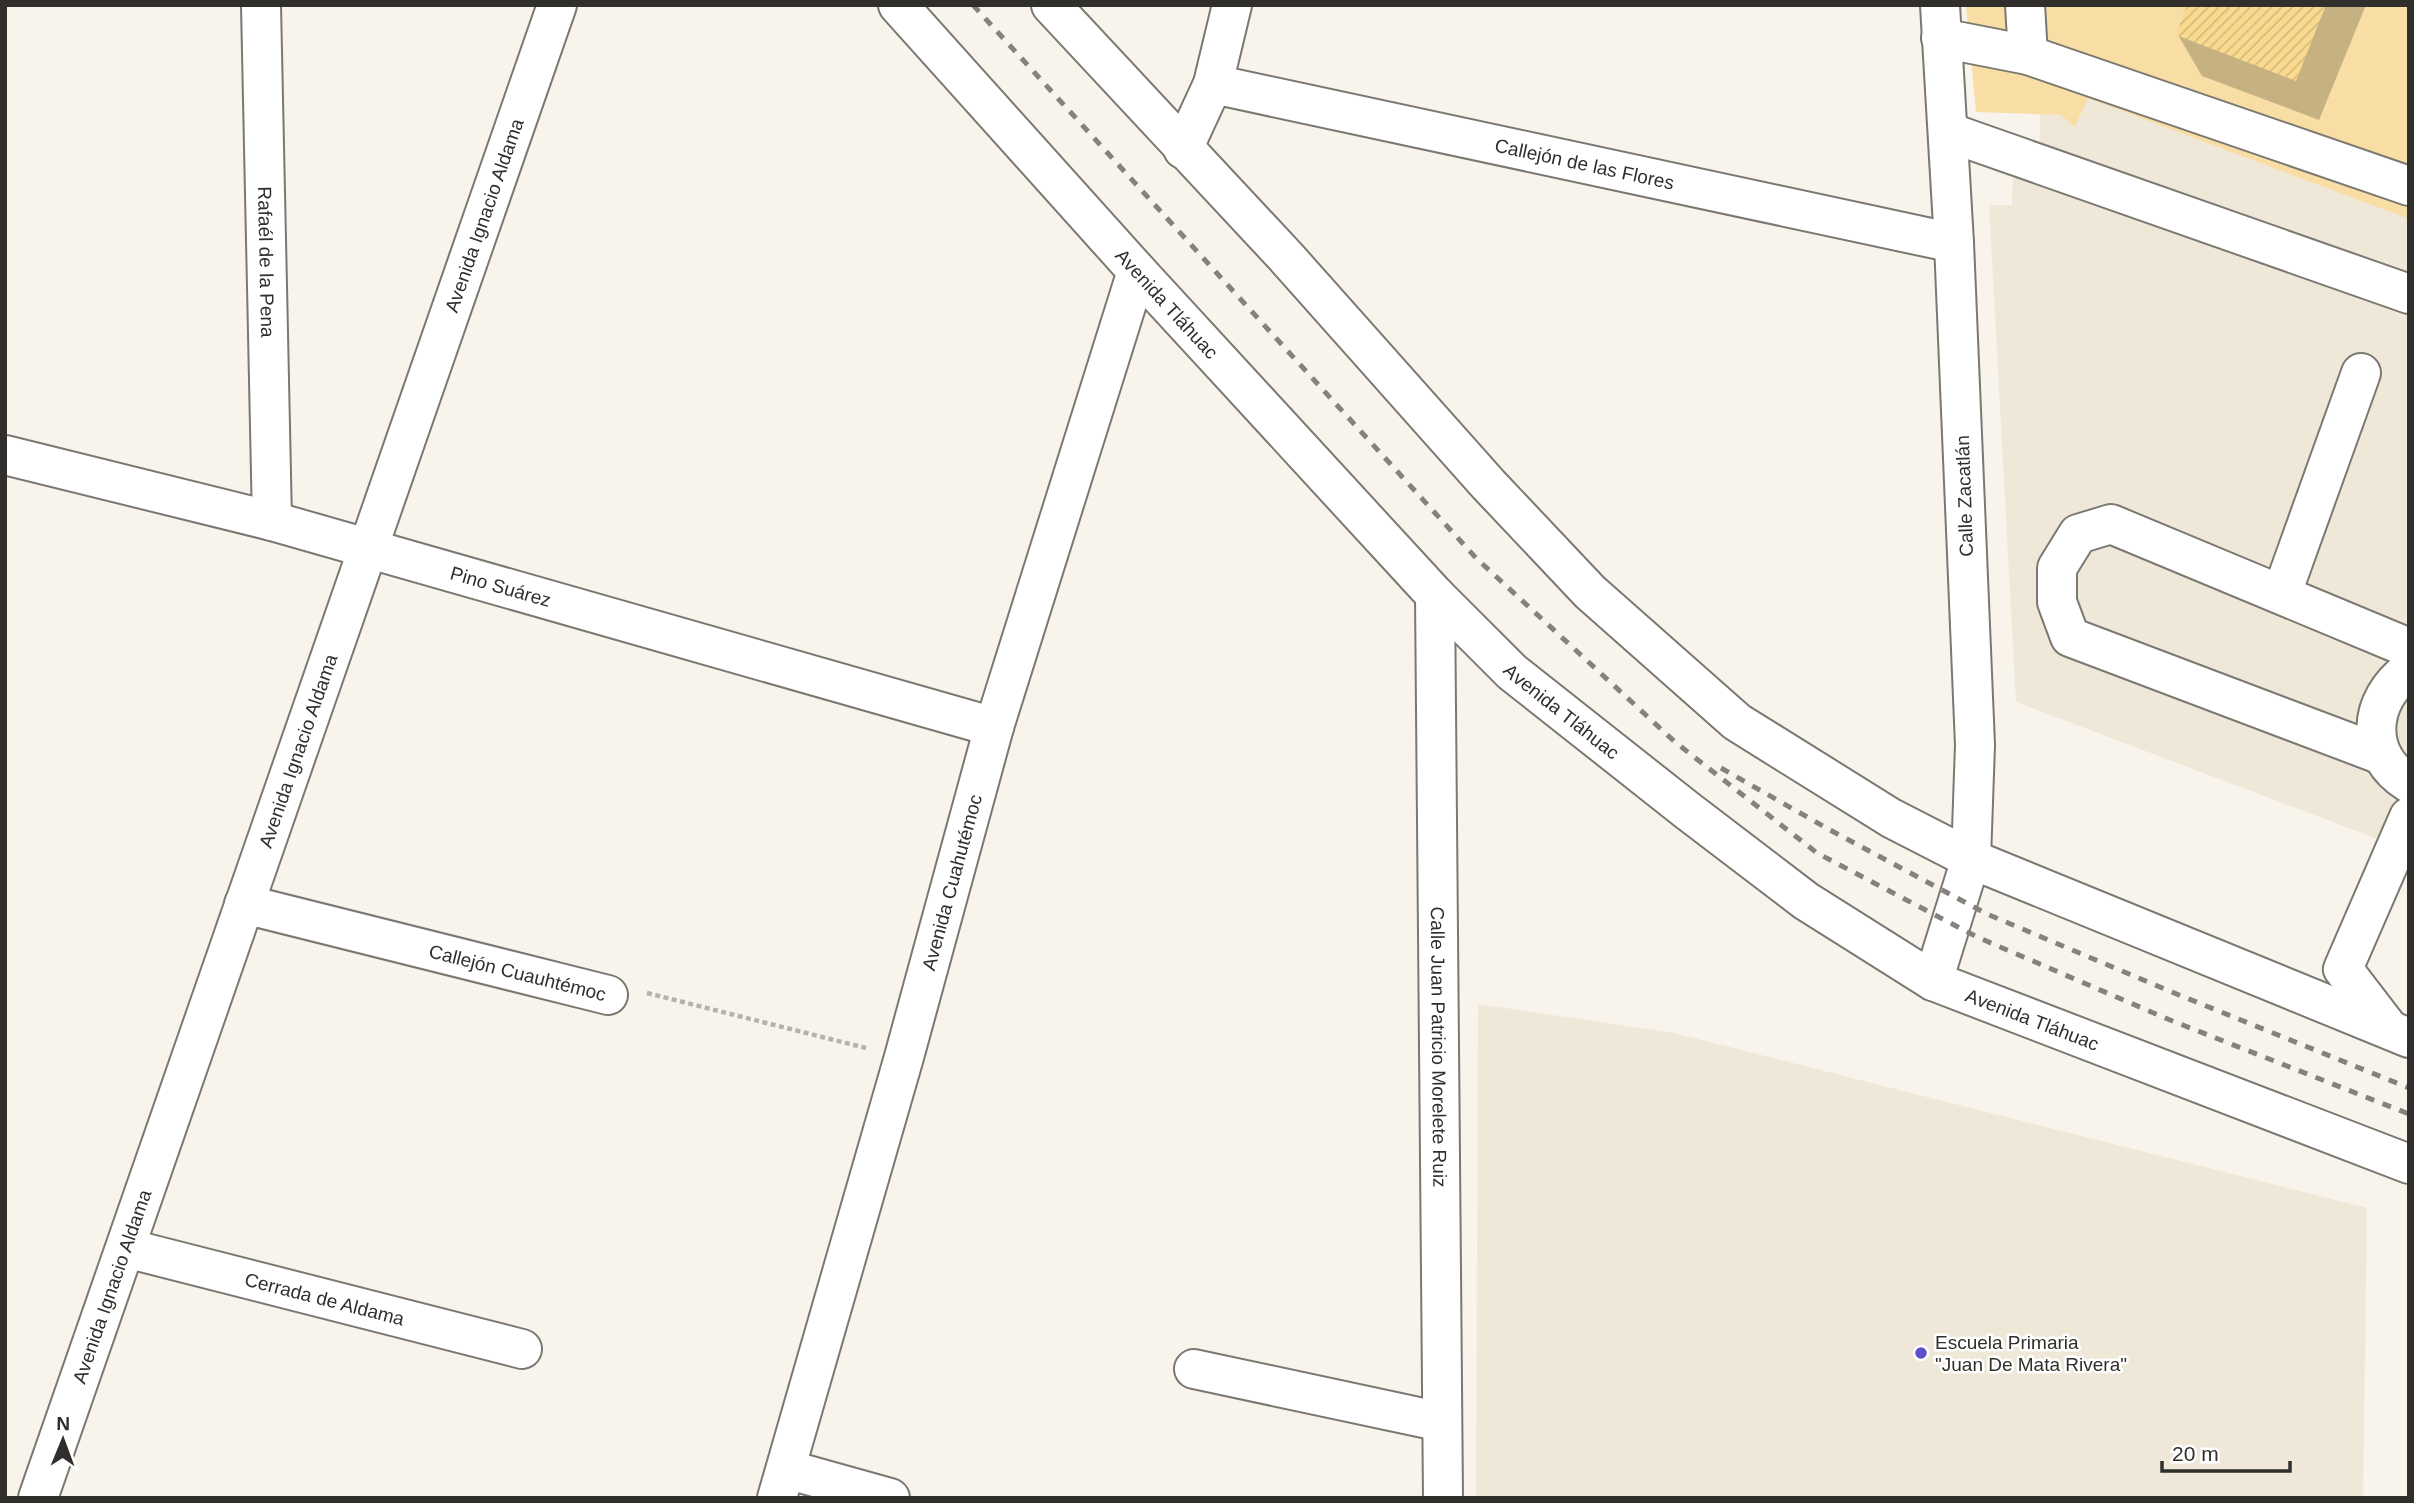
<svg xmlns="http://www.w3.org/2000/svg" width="2414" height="1503" viewBox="0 0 2414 1503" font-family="Arial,sans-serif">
<defs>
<pattern id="building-hatch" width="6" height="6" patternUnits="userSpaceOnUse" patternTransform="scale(1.75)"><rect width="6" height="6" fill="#fada8f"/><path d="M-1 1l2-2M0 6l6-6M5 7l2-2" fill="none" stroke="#d7bb7c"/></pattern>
</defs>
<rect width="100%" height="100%" fill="#f8f4ec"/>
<path fill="#efe8d9" d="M2088,97L2409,219V851L2016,702L1989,205H2012L2013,167H2039L2040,114L2061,115Z
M1478,1004L1674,1033L2367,1208L2363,1498H1476Z"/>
<path fill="#f8dea4" d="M1966,5H2409V219L2088,98L2075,127L2061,115L1976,112Z"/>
<path fill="#0003" d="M2189,5H2366L2319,120L2202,76L2178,35Z"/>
<path fill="url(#building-hatch)" d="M2187,5H2326L2296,81L2176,35Z"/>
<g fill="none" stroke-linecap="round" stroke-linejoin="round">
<g stroke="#7b7871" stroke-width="42">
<g id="minor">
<path id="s1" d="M261,5L272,521"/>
<path d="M2025,5L2028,55"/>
<path d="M1941,38L2028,55L2409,186"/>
<path id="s2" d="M1213,84L1954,243"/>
<path d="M1948,132L2409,294"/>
<path d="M1183,149L1213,84L1232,5"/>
<path id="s3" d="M5,455L272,521L994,727"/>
<path d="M2282,593L2361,373"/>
<path id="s4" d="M1435,595L1443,1498"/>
<path d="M2409,670C2368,700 2363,755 2409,783"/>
<path d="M2382,755L2070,637L2057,602V568L2078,534L2111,524L2409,648"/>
<path id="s5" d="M244,904L608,995"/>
<path d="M1933,981L1971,859L1975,745L1954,243L1940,5"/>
<path d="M2389,1029L2343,969L2409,817"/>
<path id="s6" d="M126,1248L522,1349"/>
<path d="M1194,1369L1442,1422"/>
<path d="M786,1469L890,1498"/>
<path id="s7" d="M38,1498L557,5"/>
<path id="s8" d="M777,1498L904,1057L994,727L1137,271"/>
</g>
</g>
<g stroke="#7b7871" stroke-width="42">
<g id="major">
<path id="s9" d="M898,5L1137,271L1435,595L1512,672L1688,811L1806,901L1933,981L2409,1164"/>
<path d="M1051,5L1286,257L1488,484L1590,592L1737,722L1891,818L1971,859L2409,1038"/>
</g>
</g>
<path stroke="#b5b2ac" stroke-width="4.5" stroke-dasharray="5 3.5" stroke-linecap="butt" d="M647,993L866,1048"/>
<use href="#minor" stroke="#fff" stroke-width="38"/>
<use href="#major" stroke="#fff" stroke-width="38"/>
<path stroke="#85827d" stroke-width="5" stroke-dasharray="9 9" stroke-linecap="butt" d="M973,5L1476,558L1675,742L1817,853L1977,937L2170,1020L2409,1114
M1721,768L1830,830L1987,914L2179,995L2409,1088"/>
</g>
<circle fill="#5b52ca" stroke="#fff" stroke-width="2.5" cx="1921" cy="1353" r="7"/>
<g text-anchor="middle" stroke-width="5" stroke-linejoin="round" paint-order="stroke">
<g font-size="19" fill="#312f2c" stroke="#fff">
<text dy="7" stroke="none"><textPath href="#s2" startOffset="380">Callejón de las Flores</textPath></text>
<text dy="7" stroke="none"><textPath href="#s7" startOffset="1358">Avenida Ignacio Aldama</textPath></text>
<text dy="7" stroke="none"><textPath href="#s1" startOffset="257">Rafaél de la Pena</textPath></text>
<text dy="7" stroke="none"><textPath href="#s9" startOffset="402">Avenida Tláhuac</textPath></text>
<text transform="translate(1964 496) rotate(-92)" y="7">Calle Zacatlán</text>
<text dy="7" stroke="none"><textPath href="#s3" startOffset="513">Pino Suárez</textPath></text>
<text dy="7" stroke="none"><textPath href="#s9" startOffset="970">Avenida Tláhuac</textPath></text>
<text dy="7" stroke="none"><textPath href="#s7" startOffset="791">Avenida Ignacio Aldama</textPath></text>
<text dy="7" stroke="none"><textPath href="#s8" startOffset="640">Avenida Cuahutémoc</textPath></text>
<text dy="7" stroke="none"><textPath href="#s5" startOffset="282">Callejón Cuauhtémoc</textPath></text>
<text dy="7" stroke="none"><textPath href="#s9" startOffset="1536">Avenida Tláhuac</textPath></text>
<text dy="7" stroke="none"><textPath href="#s4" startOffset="452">Calle Juan Patricio Morelete Ruiz</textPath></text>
<text dy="7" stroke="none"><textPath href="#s7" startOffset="224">Avenida Ignacio Aldama</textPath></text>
<text dy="7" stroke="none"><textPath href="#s6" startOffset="205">Cerrada de Aldama</textPath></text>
</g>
<g font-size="19" fill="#312f2c" stroke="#fff" text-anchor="start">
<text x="1935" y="1349">Escuela Primaria<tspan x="1935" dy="22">"Juan De Mata Rivera"</tspan></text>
</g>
</g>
<rect width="2414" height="1503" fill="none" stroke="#312f2c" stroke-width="14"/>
<g transform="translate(63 1440) rotate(1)" stroke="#ffffff" stroke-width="5" paint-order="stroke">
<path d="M0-5L12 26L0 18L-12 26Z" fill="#312f2c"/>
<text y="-10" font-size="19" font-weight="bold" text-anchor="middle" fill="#312f2c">N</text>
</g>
<path d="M2162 1461v10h128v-10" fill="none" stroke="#312f2c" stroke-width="3.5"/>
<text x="2172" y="1461" font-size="21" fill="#312f2c" stroke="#ffffff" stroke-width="5" paint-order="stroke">20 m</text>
</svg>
